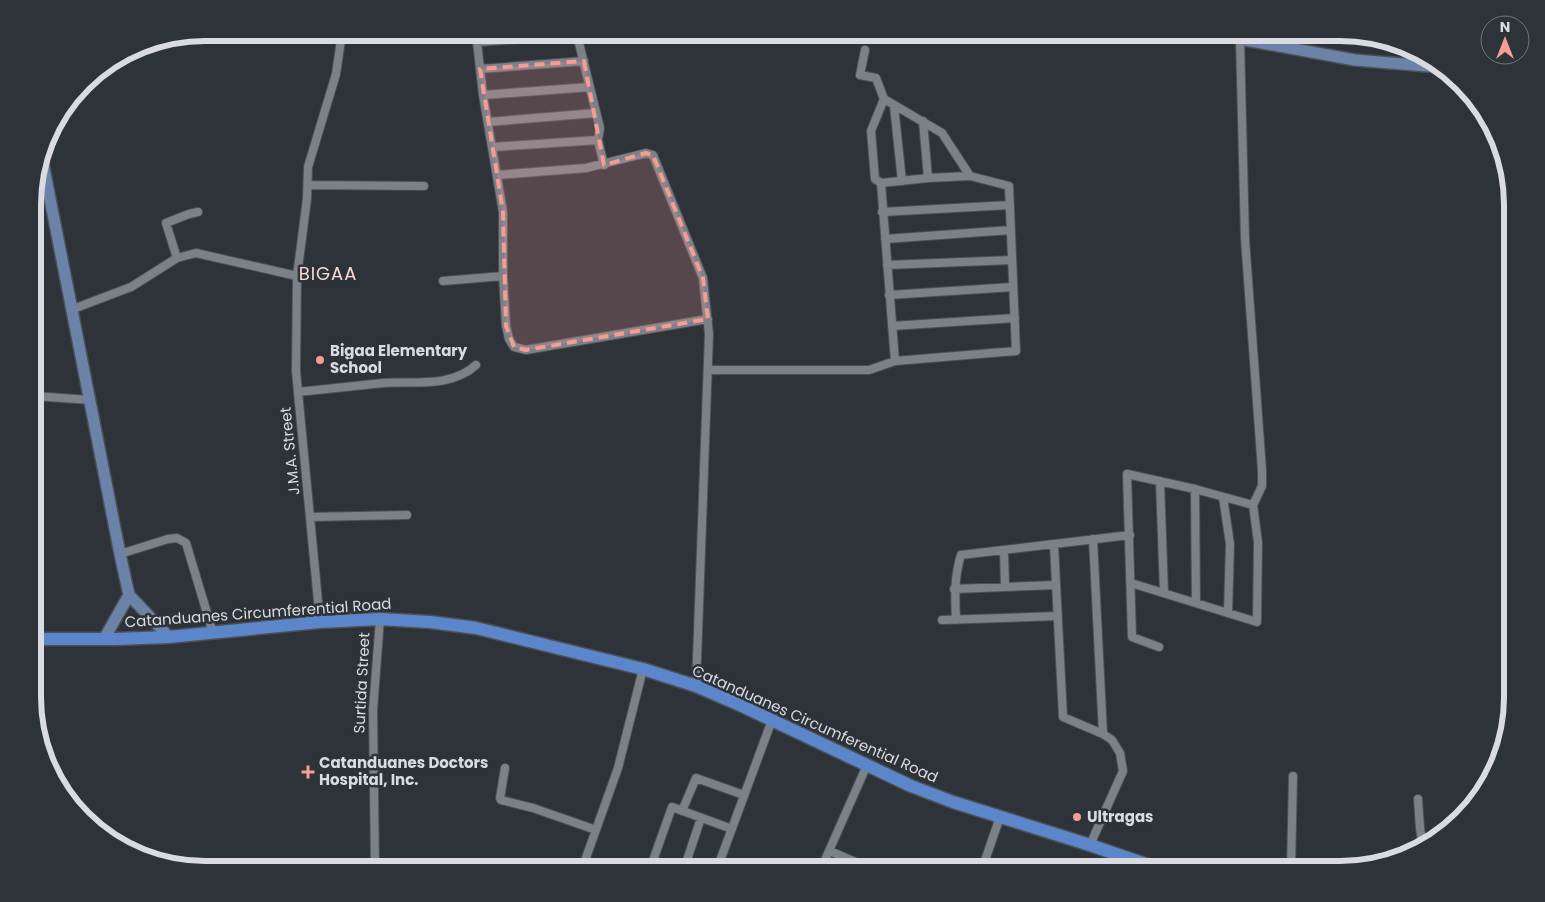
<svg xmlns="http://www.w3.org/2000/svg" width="1545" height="902" viewBox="0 0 1545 902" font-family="Poppins,sans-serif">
<rect width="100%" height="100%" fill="#2e3239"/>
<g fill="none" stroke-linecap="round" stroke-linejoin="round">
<g stroke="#4d5056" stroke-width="10">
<path id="street" d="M1240,39L1245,239L1262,470V486L1253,505
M865,50L860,75L876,78L884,99L942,133L970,176
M480,69L584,61
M483,95L590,87
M884,99L871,131L875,179L881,183L895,361
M894,106L902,181
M923,121L928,178
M488,122L596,113
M598,140L604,165
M493,147L598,140L600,128L577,35L477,42L483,95L503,212V276L506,326L509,339L514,347L526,350L708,319
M497,175L586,168L646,153L653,155L703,278L709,334L696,686
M308,185L424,186
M882,212L1010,205
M885,239L1011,230
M177,258L166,223L189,214L198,212
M887,265L1012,260
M443,281L503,276
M889,295L1013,287
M73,309L131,287L177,258L196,253L297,276
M892,326L1015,318
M708,370H869L895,361L1016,351L1009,186L970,176L928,178L881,183
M298,392C326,389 355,386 383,383C414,381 451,388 476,365
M34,396L90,400
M1160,481L1164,592
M1195,489L1196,603
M1223,497L1230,544L1228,613
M310,517L407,515
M1093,539L1103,734
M1054,545L1063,717L1103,734L1112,740L1120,753L1123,771L1090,845
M1004,551L1005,587
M120,554L168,539L177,538L186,543L213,633
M1131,583L1257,622L1258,542L1253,505L1195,489L1127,474L1132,637L1159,647
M954,589L1056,585
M942,620L1058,616
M956,620C955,597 954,577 961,555L1130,535
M320,622L296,371L297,276L307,199L308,167L336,74L342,33
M505,768L500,798L501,800L533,808L596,830
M1418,799L1420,828L1423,847
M682,811L696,778L744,795
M830,851L860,864L871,867L874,869
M375,869L373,710L380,619
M582,869L618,768L643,669
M650,869L672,807L732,829
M684,869L701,818
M717,869L772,720
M821,869L867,765
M982,869L1000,817
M1291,869L1293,776"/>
</g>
<g stroke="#4d5056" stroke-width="14">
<path id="secondary" d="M1224,33L1240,39L1355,60L1438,67
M42,158L120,554L129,595L169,637
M104,639L129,595"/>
</g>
<g stroke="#4d5056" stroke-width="15">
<path id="primary" d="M34,639H115L169,637L320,622L380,619L430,622L476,628L643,669L696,686L740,705L911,786L953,802L1090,845L1160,869"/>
</g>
<use href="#street" stroke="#7c8188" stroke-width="8"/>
<use href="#secondary" stroke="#6c83a9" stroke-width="11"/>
<use href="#primary" stroke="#5b86ca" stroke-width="12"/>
</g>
<path fill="#f59c94" fill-opacity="0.2" stroke="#f59c94" stroke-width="4" stroke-dasharray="10 6" stroke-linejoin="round" d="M584,61L604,165L646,153L653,155L703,278L708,319L526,350L514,347L506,326L503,212L480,69Z"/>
<g fill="#f59c94" stroke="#2e3239" stroke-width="2">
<circle cx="320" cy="360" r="5"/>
<path d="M305.5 764.5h5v5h5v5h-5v5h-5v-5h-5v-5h5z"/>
<circle cx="1077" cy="817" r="5"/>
</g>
<g text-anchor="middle" stroke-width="5" stroke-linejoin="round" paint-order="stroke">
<g font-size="15" font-weight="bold" fill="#d9dbe0" stroke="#2e3239" text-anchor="start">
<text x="330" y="356">Bigaa Elementary<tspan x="330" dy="17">School</tspan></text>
<text x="319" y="768">Catanduanes Doctors<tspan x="319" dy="17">Hospital, Inc.</tspan></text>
<text x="1087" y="822">Ultragas</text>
</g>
<g font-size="15" fill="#d9dbe0" stroke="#2e3239">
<text transform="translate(290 451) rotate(-96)" y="5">J.M.A. Street</text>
<text transform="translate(258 613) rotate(-4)" y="5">Catanduanes Circumferential Road</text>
<text transform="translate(362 683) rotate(-87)" y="5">Surtida Street</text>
<text transform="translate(815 724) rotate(24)" y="5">Catanduanes Circumferential Road</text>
</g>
<g font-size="18" letter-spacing="1" fill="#fbd8d4" stroke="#2e3239">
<text x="328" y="280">BIGAA</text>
</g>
</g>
<path d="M0 0H1545V902H0ZM205 41H1340A164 164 0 0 1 1504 205V697A164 164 0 0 1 1340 861H205A164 164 0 0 1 41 697V205A164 164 0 0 1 205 41Z" fill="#2e3239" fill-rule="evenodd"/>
<path fill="none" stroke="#d9dbe0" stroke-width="6" d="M205 41H1340A164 164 0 0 1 1504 205V697A164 164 0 0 1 1340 861H205A164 164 0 0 1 41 697V205A164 164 0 0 1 205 41Z"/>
<g transform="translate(1505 40)"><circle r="24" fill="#2e3239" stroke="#72767c"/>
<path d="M0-4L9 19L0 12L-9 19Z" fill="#f59c94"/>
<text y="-8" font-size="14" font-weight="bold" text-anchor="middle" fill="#d9dbe0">N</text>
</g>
</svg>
